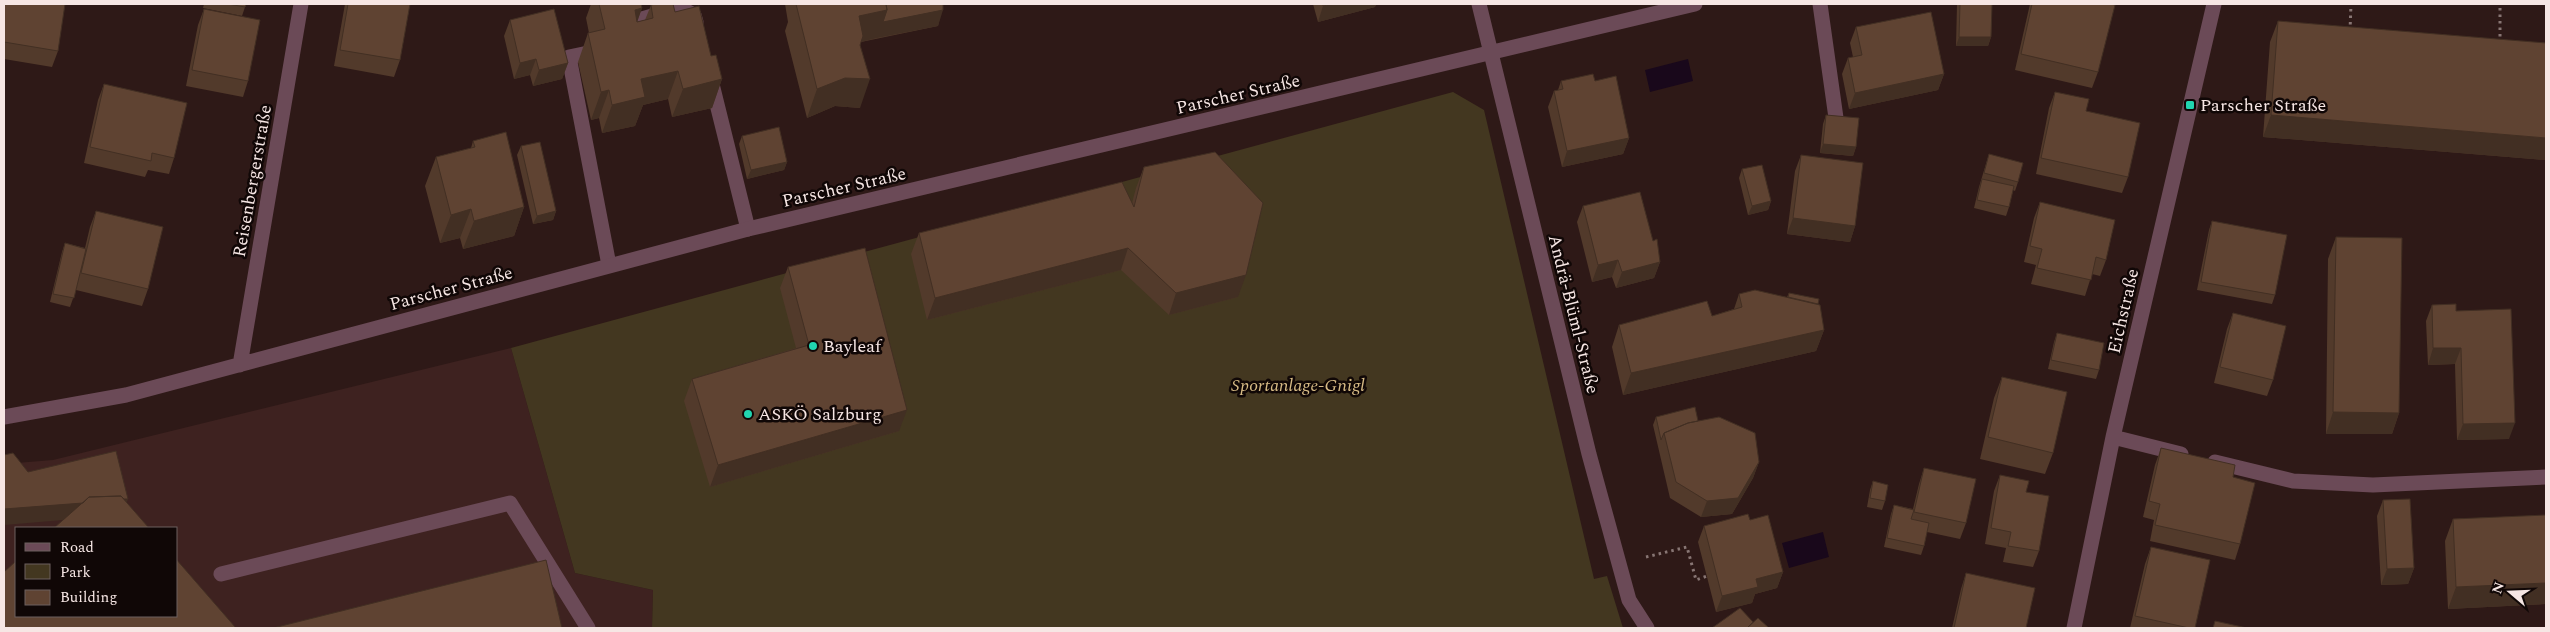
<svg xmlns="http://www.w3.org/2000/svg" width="2550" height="632" viewBox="0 0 2550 632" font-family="Spectral,serif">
<rect width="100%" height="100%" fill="#2e1917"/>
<path fill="#3e2220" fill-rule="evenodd" d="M511,348L575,573L653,590L652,628H4V464L53,460ZM16,528H176V616H16Z"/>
<path fill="#433720" d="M1453,92L1484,110L1594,579L1607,576L1623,628H652L653,590L575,573L511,348Z"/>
<path fill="#19081b" d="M1688,59L1693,81L1650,92L1645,70Z
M1823,532L1829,557L1789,568L1782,543Z"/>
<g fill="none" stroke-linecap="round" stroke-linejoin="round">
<path stroke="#887674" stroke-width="3" stroke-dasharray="2.5 4" stroke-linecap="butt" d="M2350,31L2351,4
M2500,43V4
M1646,557L1687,547L1696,580L1707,576"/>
<path stroke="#6b4a57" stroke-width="15" d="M1820,4L1837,125
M628,23L680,8L694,15L696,22
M588,53L569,57L609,265
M711,80L748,229
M221,574L510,503L588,628"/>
<path stroke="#6b4a57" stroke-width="15" d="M1479,4L1589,454L1629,600L1647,628
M240,365L301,4
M4,417L126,395L748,229L1695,4
M2113,437L2181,454
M2215,462L2293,481L2373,485L2546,477
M2074,628L2113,437L2214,4"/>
</g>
<path fill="#523a2b" d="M4,4L58,51L52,67L4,59Z
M204,4H246L242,16L203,8Z
M345,4H410L400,60L394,77L334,66Z
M591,4H641L642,8L637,22L645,20L651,5L675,12L711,56L722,79L712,108L672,117L668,99L643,105L635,126L602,133L599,118L591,120L578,62L588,33H589L586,18Z
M785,4H943L938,26L861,42L860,45V108L835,106L807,118L785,31L788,22Z
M1313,4H1376L1375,7L1318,22Z
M1957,4H1992L1991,37L1988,46H1956Z
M2030,4H2110L2098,72L2092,88L2015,70Z
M204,9L248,81L243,97L186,86L198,25Z
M510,20L568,63L562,79L533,86L530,75L514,79L504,36Z
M2278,21L2546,43V160L2263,137L2270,42Z
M1856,27L1944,74L1938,90L1849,109L1842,74L1848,58L1853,57L1850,43Z
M1561,81H1595L1629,138L1623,154L1562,167L1548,107L1554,91L1558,90Z
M104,84L174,158L169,174L148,170L145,177L84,163L98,100Z
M2055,92L2086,111L2128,177L2122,193L2036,174L2049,108Z
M1826,115L1856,147L1853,156L1820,153L1823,124Z
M742,136L787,162L784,170L747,179L739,144Z
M473,141L524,207L514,236L463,249L460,238L440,243L425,186L436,157L471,148Z
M521,146L556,211L553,220L533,224L517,155Z
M1989,154L2018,182L2015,191L2013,190L2009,207L2006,216L1974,208L1979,187Z
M1801,155L1855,226L1850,242L1787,234L1795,171Z
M1144,167L1238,297L1169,315L1121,270L927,320L911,254L919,233L1132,203L1136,188Z
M1742,169L1771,201L1768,210L1748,215L1739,178Z
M2040,202L2106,260L2100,276L2092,274L2085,296L2031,284L2036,265L2024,262L2034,218Z
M1583,206L1653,241L1660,262L1654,278L1616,288L1612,277L1592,282L1577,222Z
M96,211L148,289L142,306L76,290L70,307L50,302L62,252L65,243L85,248L90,227Z
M2212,221L2275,295L2272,304L2197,290L2209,230Z
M2336,237L2399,413L2392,434H2326L2328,259Z
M788,267L899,431L710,487L684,401L692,379L796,348L780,288Z
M1789,293L1818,304L1824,330L1816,351L1623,395L1612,347L1619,325L1712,316L1734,309L1739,294L1787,297Z
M2432,305L2456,311L2509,439L2457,440L2455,364L2428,365L2426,321Z
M2233,313L2273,380L2267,396L2214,383L2227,329Z
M2057,333L2099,370L2096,379L2048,369L2054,342Z
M2002,377L2053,453L2045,474L1980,459L1994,398Z
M1656,417L1698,421L1759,462L1753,478L1732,514L1701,517L1670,498L1653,425Z
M2161,448L2233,477L2240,544L2235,560L2150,541L2154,520L2143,517L2155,465Z
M1924,468L1966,523L1960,539L1927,532L1924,546L1921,555L1884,547L1891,514L1894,505L1913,509L1919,484Z
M2000,475L2026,492L2039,551L2033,567L2003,562L2006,548L1985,544L1994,491Z
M1873,481L1885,501L1882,510L1867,507L1870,490Z
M2383,500L2414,568L2408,584L2381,585L2377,516Z
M2546,515V604L2448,609L2445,541L2453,519Z
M1750,520L1783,572L1777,588L1755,594L1752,603L1716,612L1698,542L1704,526Z
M2151,547L2195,628H2130L2145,564Z
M1966,573L2026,628H1952L1961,589Z"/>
<path fill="#422f23" d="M1332,4H1376L1375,7L1318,22L1323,6Z
M642,8L632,36L635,10Z
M887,10H943L938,26L877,38L849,45L859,16Z
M1959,37H1991L1988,46H1956Z
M536,59L530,75L514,79L520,63Z
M568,63L562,79L533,86L539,70Z
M678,71L668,99L643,105L635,126L602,133L612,105L641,79Z
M1944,74L1938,90L1849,109L1855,93Z
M845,78L870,79L860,108L835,106L807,118L817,89Z
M722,79L712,108L672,117L683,89Z
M609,90L599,118L591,120L601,92Z
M2271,115L2546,138V160L2263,137Z
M1629,138L1623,154L1562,167L1567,151Z
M1823,144L1856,147L1853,156L1820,153Z
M787,162L784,170L747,179L751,170Z
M1771,201L1768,210L1748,215L1752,206Z
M524,207L514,236L463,249L474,221Z
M471,209L460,238L440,243L451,215Z
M556,211L553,220L533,224L537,216Z
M1793,218L1855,226L1850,242L1787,234Z
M1128,248L1121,270L927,320L935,298Z
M1618,260L1612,277L1592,282L1598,265Z
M1660,262L1654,278L1616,288L1622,272Z
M1246,275L1238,297L1169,315L1176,293Z
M1824,330L1816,351L1623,395L1631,373Z
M2433,348H2461L2455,364L2428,365Z
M907,410L899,431L710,487L718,465Z
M2333,412L2399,413L2392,434H2326Z
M2515,423L2509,439L2457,440L2463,424Z
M1759,462L1753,478L1732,514L1701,517L1707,501Z
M128,499L122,515L4,525V509Z
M2414,568L2408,584L2381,585L2387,569Z
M1783,572L1777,588L1755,594L1752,603L1716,612L1722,596L1756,579Z
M2546,583V604L2448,609L2456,587Z"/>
<path fill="#5f4332" stroke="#422f23" d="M4,4H65L58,51L4,42Z
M228,4H246L245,7Z
M348,4H410L400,60L340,50Z
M599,4H641L642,8L635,10L637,22L653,18L651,5L656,4H673L675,12L699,6L711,56L716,55L722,79L683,89L678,71L641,79L645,97L612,105L609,90L601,92L588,33L605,29Z
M796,4H886L887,10L859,16L863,36L860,45L870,79L845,78L817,89Z
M886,4H943V10L883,22L887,10Z
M1323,4H1332L1323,6Z
M1960,4H1992L1991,37H1959Z
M2032,4H2110L2115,5L2098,72L2021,54Z
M204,9L260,20L248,81L192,70Z
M554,9L568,63L539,70L536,59L520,63L510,20Z
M1931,12L1944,74L1855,93L1848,58L1862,55L1856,27Z
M2278,21L2546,43V138L2271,115Z
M1593,74L1595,81L1616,76L1629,138L1567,151L1554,91L1563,89L1561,81Z
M104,84L187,103L174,158L152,153L151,161L90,147Z
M2055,92L2089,99L2086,111L2140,123L2128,177L2041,158Z
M1826,115L1859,118L1856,147L1823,144Z
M779,127L787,162L751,170L742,136Z
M506,132L524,207L474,221L471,209L451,215L436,157L475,147L473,141Z
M540,142L556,211L537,216L521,146Z
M1215,152L1263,203L1246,275L1176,293L1128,248L935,298L919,233L1122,182L1134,207L1144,167Z
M1989,154L2023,163L2018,182L1984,173Z
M1801,155L1863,163L1855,226L1793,218Z
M1762,165L1771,201L1752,206L1742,169Z
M1982,179L2014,186L2009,207L1977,200Z
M1640,192L1653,241L1657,239L1660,262L1622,272L1618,260L1598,265L1583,206Z
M2040,202L2115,220L2106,260L2096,257L2091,280L2037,268L2042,249L2030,246Z
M96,211L163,227L148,289L81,273Z
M2212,221L2287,235L2275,295L2201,282Z
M2336,237L2402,238L2399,413L2333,412Z
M65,243L86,249L74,298L53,294Z
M865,248L907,410L718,465L692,379L809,345L788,267Z
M1755,290L1820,305L1824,330L1631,373L1619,325L1707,301L1712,316L1742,307L1739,294Z
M1789,293L1819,299L1818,304L1788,297Z
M2456,304V311L2511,309L2515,423L2463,424L2461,348H2433L2432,305Z
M2233,313L2286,326L2273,380L2220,367Z
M2057,333L2104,343L2099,370L2051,360Z
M2002,377L2067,392L2053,453L1988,437Z
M1695,407L1698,421L1688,423L1664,433L1661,440L1656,417Z
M1719,417L1755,433L1759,462L1738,498L1707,501L1676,482L1664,433L1688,423Z
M2161,448L2235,465L2233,477L2255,483L2240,544L2155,525L2160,504L2149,501Z
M116,451L128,499H124L121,496L89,497L83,503L4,509V455L13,453L28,472Z
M1924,468L1976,479L1966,523L1914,512Z
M2000,475L2029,481L2026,492L2049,496L2039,551L2008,546L2011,532L1991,528Z
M1873,481L1888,485L1885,501L1870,498Z
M121,496L149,528H54L89,497Z
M2410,499L2414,568L2387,569L2383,500Z
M1894,505L1914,510L1911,519L1929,523L1924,546L1887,538Z
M1748,514L1750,520L1768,515L1783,572L1756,579L1758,587L1722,596L1704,526Z
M2546,515V583L2456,587L2453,519Z
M2151,547L2210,560L2195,628H2189L2135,616Z
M176,559L236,628H4V572L16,561V616H176Z
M546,560L562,628H273Z
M1966,573L2035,588L2026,628H1954Z
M1740,608L1753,622L1747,628H1712Z
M1758,618L1769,628H1747Z
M2215,621L2247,628H2213Z"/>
<g fill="#21d5b0" stroke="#100706" stroke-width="2">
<rect x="2185" y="100" width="10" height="10" rx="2.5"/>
<circle cx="813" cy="346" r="5"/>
<circle cx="748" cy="414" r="5"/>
</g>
<g text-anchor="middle" stroke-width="5" stroke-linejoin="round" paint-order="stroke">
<g font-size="18" fill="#f6e6e4" stroke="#100706">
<text transform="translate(1238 94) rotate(-13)" y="6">Parscher Straße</text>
<text transform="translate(252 181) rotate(-80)" y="6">Reisenbergerstraße</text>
<text transform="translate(844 187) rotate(-13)" y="6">Parscher Straße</text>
<text transform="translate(451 288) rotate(-15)" y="6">Parscher Straße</text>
<text transform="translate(2123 311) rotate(-77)" y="6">Eichstraße</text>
<text transform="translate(1574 314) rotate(76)" y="6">Andrä-Blüml-Straße</text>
</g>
<g font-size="18" fill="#f6e6e4" stroke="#100706" text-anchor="start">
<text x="2200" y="111">Parscher Straße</text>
<text x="823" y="352">Bayleaf</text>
<text x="758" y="420">ASKÖ Salzburg</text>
</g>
<g font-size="18" font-style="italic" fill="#d7bb85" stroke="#100706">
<text x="1298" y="391">Sportanlage-Gnigl</text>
</g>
</g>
<rect width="2550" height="632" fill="none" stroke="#f6e6e4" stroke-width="10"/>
<rect x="15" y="527" width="162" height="90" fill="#100706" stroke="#6c605f"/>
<rect x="25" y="543" width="25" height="8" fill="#6b4a57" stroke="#6c605f"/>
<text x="60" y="552" font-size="15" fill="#f6e6e4">Road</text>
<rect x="25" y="564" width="25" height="15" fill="#433720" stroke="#6c605f"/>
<text x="60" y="577" font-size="15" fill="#f6e6e4">Park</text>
<rect x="25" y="590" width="25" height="15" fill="#5f4332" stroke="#6c605f"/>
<text x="60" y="602" font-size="15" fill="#f6e6e4">Building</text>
<g transform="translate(2510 592) rotate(289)" stroke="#100706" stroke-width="4" paint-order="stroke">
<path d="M0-4L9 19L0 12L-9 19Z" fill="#f6e6e4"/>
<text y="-8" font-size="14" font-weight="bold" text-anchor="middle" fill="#f6e6e4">N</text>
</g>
</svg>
